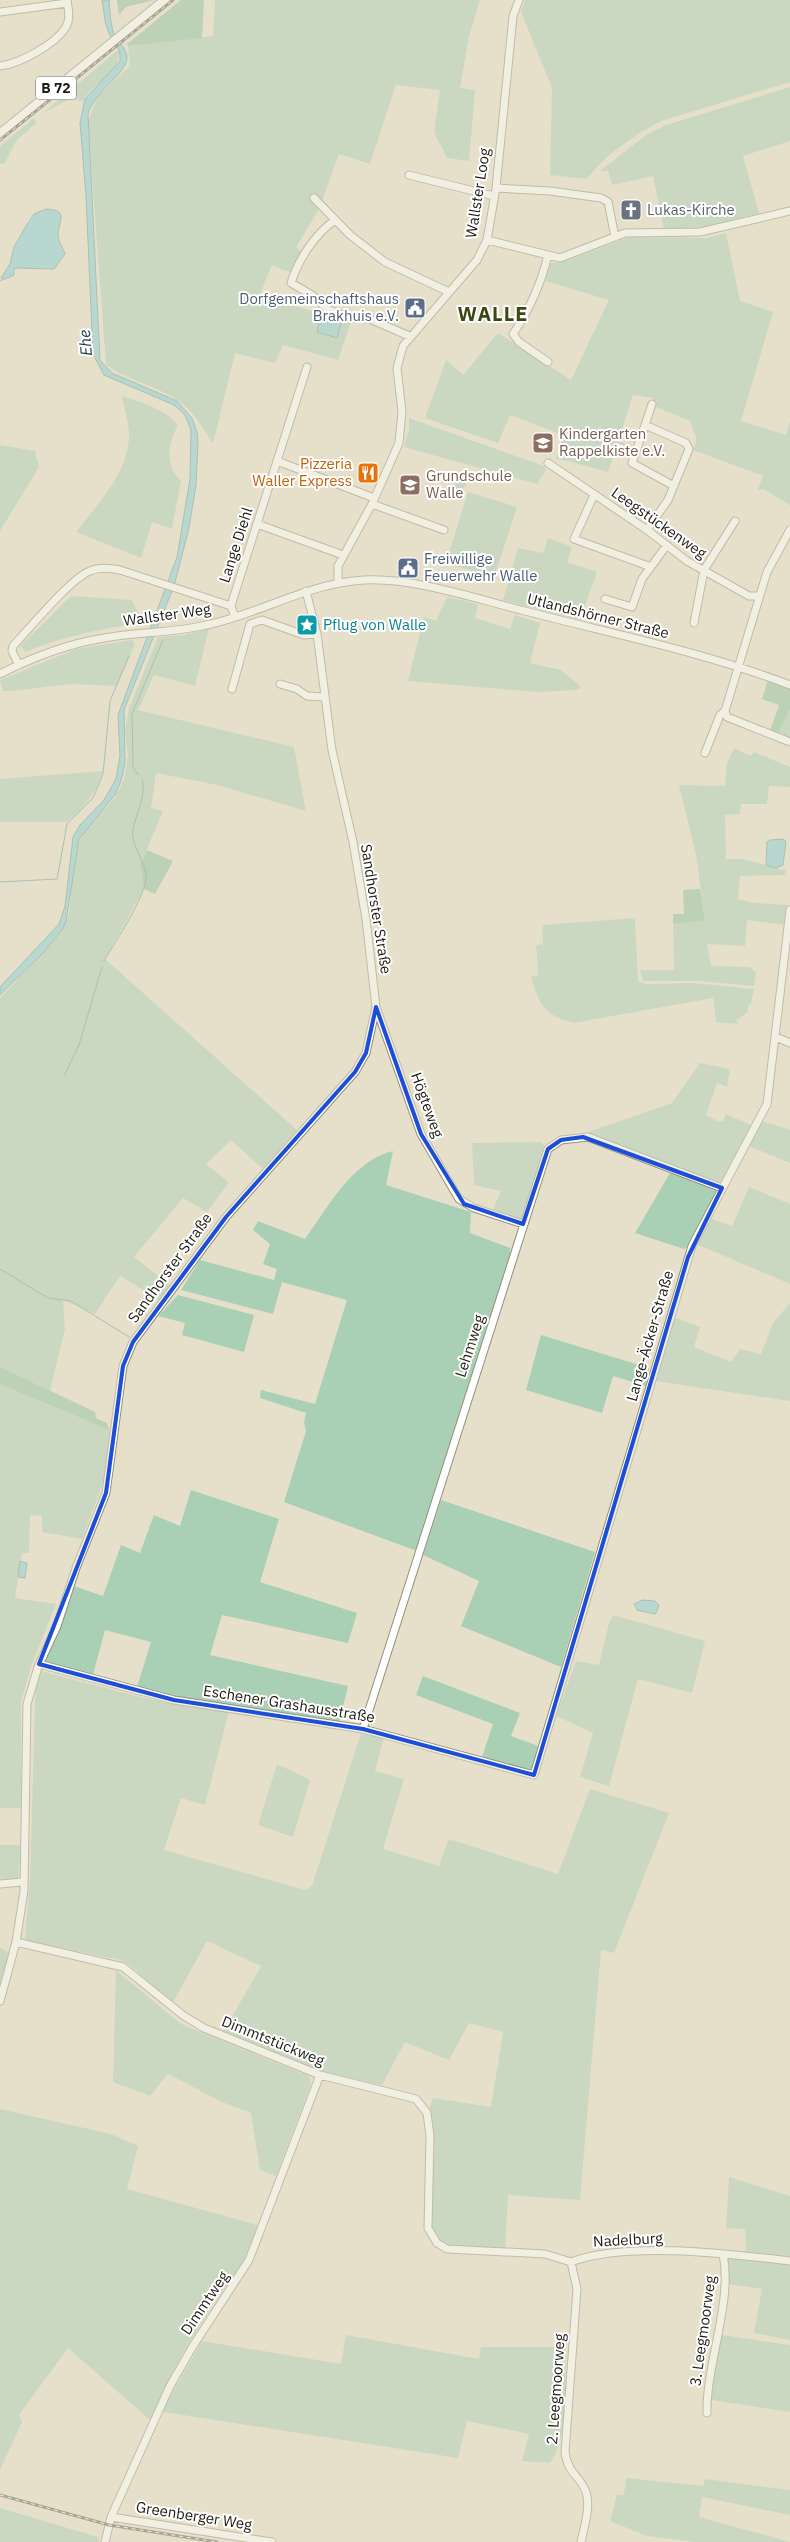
<svg xmlns="http://www.w3.org/2000/svg" width="790" height="2542" viewBox="0 0 790 2542" font-family="'IBM Plex Sans',sans-serif">
<rect width="100%" height="100%" fill="#e6e0cb"/>
<path fill="#a9cfb5" d="M215,0H480L469,36L460,88L475,90L469,161L447,158L434,132L440,90L396,85L370,164L339,154L319,209L296,247L302,252L291,273L272,265L259,296L351,322L338,360L283,345L275,363L235,353L213,444C203,428 193,410 176,399C154,385 127,380 106,365L88,122L97,97L130,66L128,46L213,36Z
M525,0H790V82L661,121C634,135 606,154 587,179L550,175L552,88L521,12Z
M118,50C124,71 91,84 83,101L70,99L43,113Z
M790,87V141L743,156L759,213L704,227L664,229L653,176L612,185L608,171H600L646,135L666,125Z
M34,118L36,123L16,141L5,163L0,164V146Z
M726,233L740,301L773,312L741,421L786,435L790,420V505L763,489L757,491L763,476L693,450L697,440L690,421L656,407L653,398L633,395L608,472L556,458L565,436L510,415L498,443L425,418L446,360L463,375L498,333L571,380L609,300L545,281L551,263L566,261L629,237L706,238Z
M122,396C143,403 163,408 178,425C168,445 164,464 181,481L172,529L152,522L141,558L76,532C97,505 127,474 129,438C130,425 124,409 122,396Z
M409,418L544,466L546,470L537,484L404,447L409,429Z
M0,445L35,451L39,467L0,531Z
M461,476L469,481L461,492L453,487Z
M468,492L517,507L494,578L446,563Z
M548,538L572,547L567,562L597,572L580,620L503,600L518,548L543,553Z
M71,596L132,600L141,619L138,623C100,630 61,636 26,652L20,646Z
M447,597L478,604L475,618L510,629L515,615L540,623L530,663L561,670L581,687L578,690L538,692L408,681L424,617L436,621Z
M209,628L195,686L154,675L138,710L294,747L306,811L217,785L156,773L151,808L163,811L140,865L144,889L105,959L297,1130L263,1169L231,1140L206,1164L229,1182L207,1212L183,1198L134,1257L170,1285L159,1300L120,1276L95,1314L63,1300L65,1329L50,1391L0,1367V998L63,931L69,914L73,872L81,835L115,798L124,779L128,756L125,731L129,708L158,637L185,635Z
M132,640L135,644L117,686L71,684L11,691H3L0,680L76,649Z
M789,709H790V738L778,734Z
M734,748L751,756L754,752L790,767V787L769,786L767,804H741L740,814L725,815L726,859H743L786,871L785,875L740,876L738,899L754,903L787,905L786,925L747,920L745,946L707,944L711,966L750,967L756,973L754,986L699,981H643L640,970H674L673,924L705,921L696,855L679,785L725,786L727,763Z
M103,771C96,793 85,807 67,822H0V779Z
M635,918L638,981L646,984L694,983L754,989L751,1004H749L747,1013L736,1020L738,1024L716,1022L713,998L573,1023C544,1015 539,1004 531,977L538,975L536,945L543,944L542,925Z
M700,1063L730,1069L727,1087L717,1083L706,1115L719,1122L723,1121L726,1114L753,1126L722,1184L718,1185L586,1135L588,1132L672,1103Z
M762,1121L790,1130V1163L749,1146Z
M540,1142L545,1146L544,1152L521,1221L492,1212L501,1191L474,1185L472,1143Z
M393,1151L386,1185L471,1212L470,1233L510,1248V1255L417,1551L284,1502L306,1431L304,1422L306,1413L260,1398L261,1390L315,1404L347,1300L282,1282L273,1314L181,1290L200,1260L274,1280L277,1269L263,1264L270,1244L253,1230L258,1221L305,1239C328,1207 352,1161 393,1151Z
M670,1173L717,1190L689,1246L684,1249L635,1233Z
M749,1187L790,1204V1284L696,1244L709,1218L732,1226Z
M178,1295L254,1315L244,1352L182,1335L185,1323L158,1316Z
M790,1303V1401L655,1381L674,1317L700,1327L694,1347L731,1362L740,1349L761,1354L773,1323Z
M541,1335L649,1368L646,1386L613,1376L602,1413L526,1390Z
M0,1384L109,1430L110,1434L105,1477L82,1539L42,1532V1516L30,1515L29,1553H22L15,1598L56,1604L31,1667L21,1702V1808H0Z
M191,1490L279,1519L260,1582L357,1613L348,1643L222,1615L210,1655L348,1686L339,1723L173,1697L137,1687L151,1642L105,1630L93,1675L44,1663L74,1586L103,1596L121,1545L140,1553L154,1515L180,1526Z
M441,1500L595,1552L561,1667L461,1626L479,1581L423,1555Z
M613,1615L705,1641L692,1693L638,1679L609,1786L580,1777L593,1733L556,1716L576,1661L599,1665L609,1623Z
M41,1671L152,1700L229,1711L205,1805L181,1798L164,1850L305,1890L312,1886L361,1733L384,1737L375,1771L404,1779L383,1849L439,1866L449,1839L558,1874L590,1789L669,1813L614,1953L601,1950L580,2200L508,2195L505,2251L450,2247L444,2244L431,2230L430,2106L433,2098L491,2107L503,2032L469,2023L449,2060L405,2042L382,2085L322,2072L223,2032L261,1966L207,1941L172,2004L130,1965L120,1960L29,1941L25,1938L30,1882L35,1700L37,1675Z
M423,1676L520,1713L511,1736L538,1746L531,1771L481,1760L493,1724L416,1695Z
M277,1764L310,1780L293,1837L258,1825Z
M0,1845H21L18,1879H0Z
M0,1947L11,1955L0,1992Z
M116,1970L181,2024L309,2076L311,2084L276,2176L260,2170L251,2113L222,2102L168,2074L150,2096L113,2082Z
M0,2109L111,2134L138,2146L127,2189L258,2225L242,2265L217,2298L192,2338L174,2369L150,2420L68,2348L19,2415L22,2422L0,2470Z
M729,2177L790,2196V2258L746,2253L745,2229L726,2228Z
M730,2257L790,2262V2340L754,2333L762,2289L728,2284L727,2259Z
M346,2335L479,2359L481,2347H558L566,2350C564,2380 569,2441 550,2463L522,2461L529,2434L467,2421L458,2458L164,2412L163,2409L202,2341L341,2364Z
M722,2335L790,2345V2412L712,2400L709,2397Z
M626,2478L703,2486L705,2479L790,2490V2515L702,2497L699,2517L790,2542H695L647,2536L610,2521L617,2495H624Z
M0,2508L98,2537L99,2542H0Z"/>
<path fill="#8abe9b" d="M117,0H154L126,7L119,15Z
M181,0H204L202,38L128,46L127,44Z
M768,680L790,689V709L778,734L770,731L779,705L762,699Z
M147,850L173,861L155,894L144,889L140,865Z
M700,889L705,921L673,924V914H684L683,890Z
M0,1367L95,1412L96,1418L107,1423L109,1430L0,1384Z"/>
<path fill="#81ccd5" stroke="#63979b" d="M102,0H109C110,10 110,21 113,31C115,41 127,46 127,58C127,74 94,91 88,114L100,360L112,373L177,401L192,418L197,432L198,442L196,485L189,528L174,586L124,710L125,763L121,781L115,795L79,839L66,921L63,929L45,951L0,995V987L59,924L65,906L73,837L80,825L104,800L116,779L120,756L118,715L177,557L190,479L191,430L185,415L174,405L104,375L93,354L86,196L80,123L85,99L120,61C121,44 111,42 107,28C104,20 104,9 102,0Z
M46,209C69,210 59,220 58,235C58,241 63,248 65,254L54,269L16,268L14,269V275L3,280L1,278L10,264L14,247L26,226L34,214Z
M321,315L339,320L341,323L337,338L317,332Z
M783,839L786,842L783,865L776,868L766,865L767,842L770,840Z
M20,1561L27,1563L25,1578L18,1577Z
M642,1600L655,1601L659,1605L656,1613L654,1614L637,1610L634,1604Z"/>
<g fill="none" stroke-linecap="round" stroke-linejoin="round">
<path stroke="#63979b" stroke-width="1" d="M0,281L2,280
M138,775L133,767V759L132,714L163,640
M0,882L57,879L67,824L93,798L103,774L110,701L129,656
M104,961C115,942 147,895 146,876C145,860 130,845 133,829C136,814 147,794 142,780
M64,1076L79,1045L102,967
M0,1269L48,1298L71,1301L129,1337"/>
<g stroke="#948f7b" stroke-width="9">
<path id="minor" d="M0,12L67,3
M0,66C19,64 56,44 66,27C71,18 68,9 67,0
M409,175L494,196
M496,188L550,191L601,198L608,202L615,237
M314,198L350,235L385,262L449,292
M335,220C315,234 298,260 291,283L312,295L327,309L350,318L370,319L409,336
M487,240L560,258L625,233L700,232L790,211
M548,362L519,342L513,334C530,309 541,284 548,255
M645,425L652,404
M619,447L634,453
M277,461L374,498
M548,463L647,530L687,561L749,596H759
M594,495L574,539L651,567
M372,504L444,530
M257,524L343,555
M647,530L668,500L689,449L686,443L645,425L632,463L674,486
M790,530L767,572L725,711L727,717L790,742
M338,583V566L372,504L399,443L402,412L397,368L403,346L477,260L487,240L496,188L513,16L519,0
M605,599L632,607L642,579L667,545
M235,617L231,606L234,596L307,367
M694,623L704,570L735,521
M19,665L12,651L13,646C29,629 71,578 90,571C99,567 111,568 120,570L231,606
M0,674C33,657 67,644 104,638C138,632 173,633 206,625C260,614 308,583 364,580C412,577 477,599 525,611C613,634 704,652 790,685
M280,684L297,689L307,696L324,697
M232,689L250,624L262,620L304,635L317,634
M705,753L720,715L725,711
M376,1007L421,1134L459,1199L474,1208L523,1224
M776,1037L790,1043
M39,1664L174,1700L363,1729L534,1775L692,1246L767,1104L790,910
M363,1729L548,1149L561,1140L588,1137L722,1188
M0,1884L22,1882
M16,1942L123,1967L184,2016L204,2028L320,2075L416,2099L427,2113L430,2136L428,2228L437,2243L447,2249L545,2254L571,2262C628,2241 729,2254 790,2261
M0,2001L16,1942L24,1891L27,1704L38,1667L57,1626L76,1568L106,1493L123,1366L133,1342L226,1217L355,1072L366,1053L376,1007L366,919L353,842L332,750L317,634L306,591
M571,2262L577,2289L565,2452C568,2475 580,2475 586,2492C591,2507 584,2527 581,2542
M707,2413C706,2364 733,2301 723,2254
M111,2517L272,2542
M105,2542L111,2517L170,2386L193,2346L249,2260L320,2075"/>
</g>
<g stroke="#948f7b" stroke-width="11">
<path id="major" d="M0,134L165,0"/>
</g>
<use href="#minor" stroke="#fff" stroke-width="7"/>
<use href="#major" stroke="#fff" stroke-width="9"/>
<g stroke="#605c50" stroke-width="3">
<path id="rail" d="M0,140L173,0
M0,2495L109,2525L217,2542"/>
</g>
<use href="#rail" stroke="#fff" stroke-width="1" stroke-dasharray="4" stroke-linecap="butt"/>
</g>
<path d="M0 0H790V2542H0ZM376,1007L421,1134L464,1204L523,1224L548,1149L561,1140L583,1137L722,1188L688,1257L534,1775L363,1729L174,1700L39,1664L106,1493L123,1366L133,1342L226,1217L355,1072L366,1053Z" fill="#e6e0cb" fill-opacity=".55" fill-rule="evenodd"/>
<path fill="none" stroke="#1d4ed8" stroke-width="4" stroke-linejoin="round" d="M376,1007L421,1134L464,1204L523,1224L548,1149L561,1140L583,1137L722,1188L688,1257L534,1775L363,1729L174,1700L39,1664L106,1493L123,1366L133,1342L226,1217L355,1072L366,1053Z"/>
<defs>
<g id="church-square" transform="scale(1.125)"><rect x="-9" y="-9" width="18" height="18" rx="4" fill="#6b7280" stroke="#fff"/><path d="M-1.2-6h2.4v3.5h3.3v2.4h-3.3V6h-2.4V-.1h-3.3v-2.4h3.3Z" fill="#fff"/></g>
<g id="civic-square" transform="scale(1.125)"><rect x="-9" y="-9" width="18" height="18" rx="4" fill="#5c6f8a" stroke="#fff"/><path d="M-.6-6.5H3V-4.5H.6V-3L4-1V1h2V6H-6V1h2V-1L-.6-3ZM-1.2 2.5V6h2.4V2.5Z" fill="#fff"/></g>
<g id="school-square" transform="scale(1.125)"><rect x="-9" y="-9" width="18" height="18" rx="4" fill="#8d6e63" stroke="#fff"/><path d="M0-5L7-2L0 1L-7-2ZM-4 1L0 2.5L4 1V4Q0 6-4 4Z" fill="#fff"/></g>
<g id="restaurant-square" transform="scale(1.125)"><rect x="-9" y="-9" width="18" height="18" rx="4" fill="#e8710a" stroke="#fff"/><path d="M-5-6h1v4h1v-4h1v4h1v-4h1v5L-1.5 .5V6h-2V.5L-5-1ZM5-6V6H3V1.5H1.5Q1.5-4 5-6Z" fill="#fff"/></g>
<g id="sight-square" transform="scale(1.125)"><rect x="-9" y="-9" width="18" height="18" rx="4" fill="#0f9aa8" stroke="#fff"/><path d="M0-6L1.8-2.2L6-1.7L2.9 1.2L3.7 5.4L0 3.3L-3.7 5.4L-2.9 1.2L-6-1.7L-1.8-2.2Z" fill="#fff"/></g>
</defs>
<g fill-rule="evenodd">
<use href="#church-square" x="631" y="210"/>
<use href="#civic-square" x="415" y="308"/>
<use href="#school-square" x="543" y="443"/>
<use href="#restaurant-square" x="368" y="473"/>
<use href="#school-square" x="410" y="485"/>
<use href="#civic-square" x="408" y="568"/>
<use href="#sight-square" x="307" y="625"/>
</g>
<g text-anchor="middle" stroke-width="4" stroke-linejoin="round" paint-order="stroke">
<rect fill="#fff" stroke="#615f5a" stroke-width="1" x="36" y="76.5" width="40" height="23" rx="4"/>
<g font-size="14" font-weight="bold" fill="#1d1b13">
<text x="56" y="93">B 72</text>
</g>
<g font-size="15" fill="#1d1b13" stroke="#fff">
<text transform="translate(478 193) rotate(-81)" y="5">Wallster Loog</text>
<text transform="translate(659 523) rotate(35)" y="5">Leegstückenweg</text>
<text transform="translate(236 545) rotate(-72)" y="5">Lange Diehl</text>
<text transform="translate(167 615) rotate(-8)" y="5">Wallster Weg</text>
<text transform="translate(598 616) rotate(14)" y="5">Utlandshörner Straße</text>
<text transform="translate(376 909) rotate(81)" y="5">Sandhorster Straße</text>
<text transform="translate(427 1105) rotate(70)" y="5">Högteweg</text>
<text transform="translate(170 1268) rotate(-54)" y="5">Sandhorster Straße</text>
<text transform="translate(650 1336) rotate(-74)" y="5">Lange-Äcker-Straße</text>
<text transform="translate(470 1346) rotate(-72)" y="5">Lehmweg</text>
<text transform="translate(289 1704) rotate(9)" y="5">Eschener Grashausstraße</text>
<text transform="translate(273 2041) rotate(22)" y="5">Dimmtstückweg</text>
<text transform="translate(628 2240) rotate(-3)" y="5">Nadelburg</text>
<text transform="translate(205 2303) rotate(-56)" y="5">Dimmtweg</text>
<text transform="translate(703 2331) rotate(-82)" y="5">3. Leegmoorweg</text>
<text transform="translate(556 2389) rotate(-86)" y="5">2. Leegmoorweg</text>
<text transform="translate(194 2516) rotate(9)" y="5">Greenberger Weg</text>
</g>
<g font-size="15" fill="#5b616d" stroke="#fff" text-anchor="start">
<text x="647" y="215">Lukas-Kirche</text>
</g>
<g font-size="15" fill="#4e5e75" stroke="#fff" text-anchor="end">
<text x="399" y="304">Dorfgemeinschaftshaus<tspan x="399" dy="17">Brakhuis e.V.</tspan></text>
<text x="424" y="564" text-anchor="start">Freiwillige<tspan x="424" dy="17">Feuerwehr Walle</tspan></text>
</g>
<g font-size="15" fill="#785e54" stroke="#fff" text-anchor="start">
<text x="559" y="439">Kindergarten<tspan x="559" dy="17">Rappelkiste e.V.</tspan></text>
<text x="426" y="481">Grundschule<tspan x="426" dy="17">Walle</tspan></text>
</g>
<g font-size="15" fill="#c56008" stroke="#fff" text-anchor="end">
<text x="352" y="469">Pizzeria<tspan x="352" dy="17">Waller Express</tspan></text>
</g>
<g font-size="15" fill="#0d838f" stroke="#fff" text-anchor="start">
<text x="323" y="630">Pflug von Walle</text>
</g>
<g font-size="16" font-style="italic" fill="#15393d" stroke="#fff">
<text transform="translate(85 343) rotate(-95)" y="6">Ehe</text>
</g>
<g font-size="20" font-weight="bold" letter-spacing="1" fill="#3a4912" stroke="#fff">
<text x="493" y="321">WALLE</text>
</g>
</g>
</svg>
